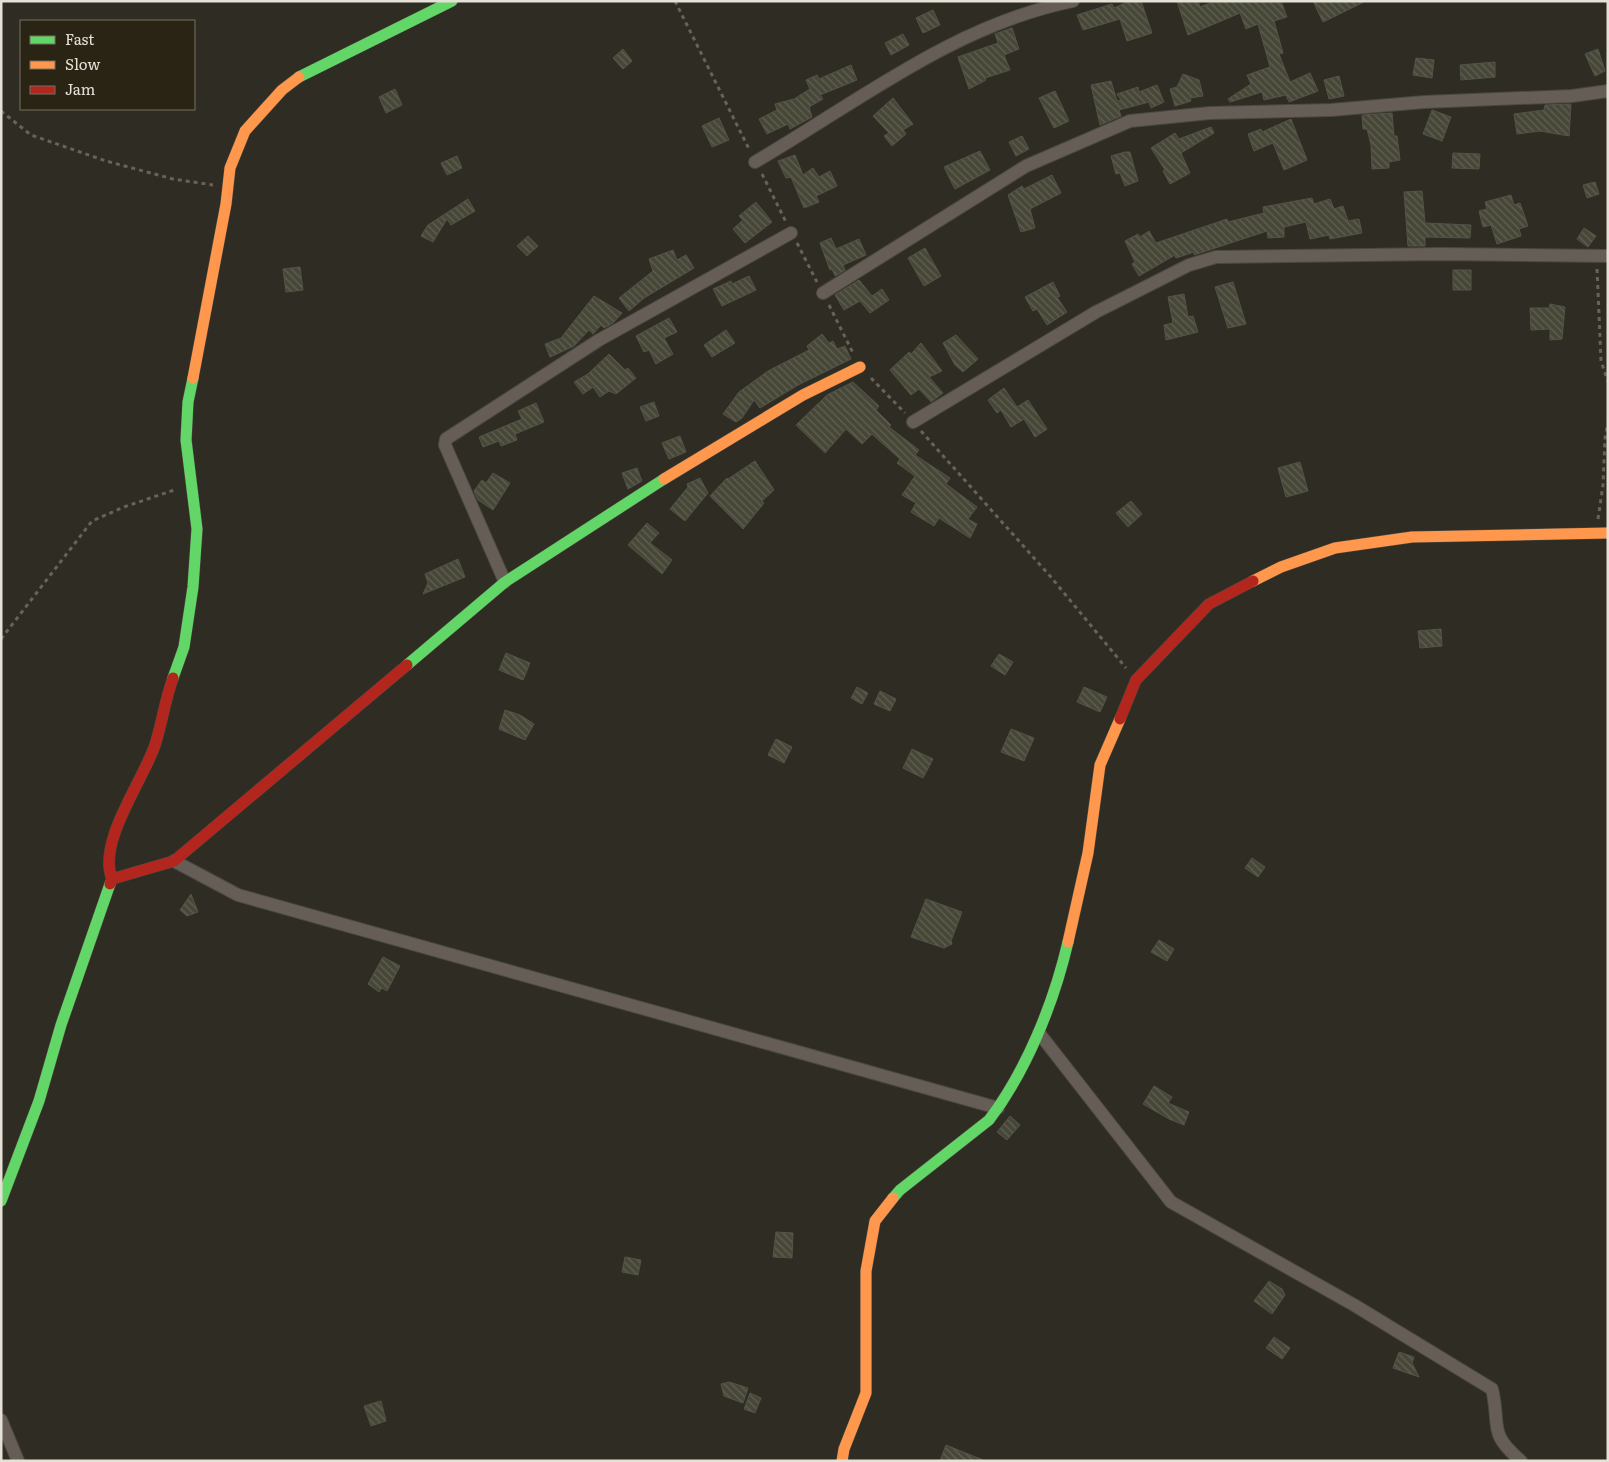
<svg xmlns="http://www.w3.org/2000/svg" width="1609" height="1462" viewBox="0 0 1609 1462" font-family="Literata,serif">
<defs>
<pattern id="building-back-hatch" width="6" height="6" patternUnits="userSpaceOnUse" patternTransform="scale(1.25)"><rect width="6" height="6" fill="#474737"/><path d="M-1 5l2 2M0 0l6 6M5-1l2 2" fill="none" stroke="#616153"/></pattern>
</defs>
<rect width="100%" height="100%" fill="#2f2c23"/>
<path fill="url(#building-back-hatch)" stroke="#54524b" d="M1130,1H1141L1152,33L1127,41L1120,19L1083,30L1077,15L1112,4L1114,8Z
M1177,1H1198L1200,7L1215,1H1281L1287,17L1274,21L1283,53L1279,54L1290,82L1310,73L1318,91L1289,102L1286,95L1264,100L1262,92L1230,102L1228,99L1251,84L1247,75L1270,67L1258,24L1246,29L1240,13L1188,35Z
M1313,1H1366L1323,22Z
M933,10L940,25L923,33L916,18Z
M1012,28L1019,49L1004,55L1010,70L985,78L986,80L969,89L958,57L998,43L995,34Z
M903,34L909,45L891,55L885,43Z
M623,49L632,61L623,69L613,58Z
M1598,49L1605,71L1595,76L1585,54Z
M1416,58L1434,60L1432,78L1413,75Z
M1495,62V77L1461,80L1460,65Z
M851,65L857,80L820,95L823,99L809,107L812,117L790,129L788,124L767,134L759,119L777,110L775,104L794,99L810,89L806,80L817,75L819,79Z
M1183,74L1199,80L1203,96L1190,98L1191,101L1175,106L1170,89L1177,87Z
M1339,76L1344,96L1329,99L1324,80Z
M1111,81L1117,101L1121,100L1117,94L1138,87L1139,92L1157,85L1164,102L1151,108L1149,102L1119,110L1121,116L1100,125L1091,85Z
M395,89L402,105L386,113L379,97Z
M1055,91L1069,121L1054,128L1039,98Z
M893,98L913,124L903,130L906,134L892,146L884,136L889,133L873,116Z
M1571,104L1569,136L1540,131L1517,134L1514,114L1544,110L1545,105Z
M1432,110L1451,117L1442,141L1423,134Z
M1392,113L1394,136H1397L1400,160L1389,162V168L1372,169L1371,145L1367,129H1363L1362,115Z
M719,118L729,140L712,147L702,126Z
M1291,119L1307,160L1284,170L1273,143L1254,151L1248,134L1261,129L1262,132Z
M1211,127L1214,133L1181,153L1190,173L1170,184L1163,171L1165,170L1151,148L1175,133L1179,139Z
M1022,136L1029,149L1016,156L1009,142Z
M980,151L990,170L955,189L944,167Z
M1125,152H1130L1138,181L1125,186L1120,173L1116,174L1111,156Z
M1453,153L1480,154L1479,169L1452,168Z
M795,155L803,175L813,168L819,177L830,171L837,186L816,196L819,202L804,208L791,177L786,178L778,161Z
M457,156L462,168L447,175L441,163Z
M1052,175L1061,193L1030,209L1035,228L1021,232L1008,195L1022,186L1024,189Z
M1595,182L1599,194L1587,198L1583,185Z
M1422,191L1425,223L1471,225L1470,238L1425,237V246H1408L1404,192Z
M1511,195L1514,205L1520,203L1528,226L1519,229L1521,236L1497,244L1491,225L1483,227L1479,211L1487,209L1485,202Z
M1312,198L1314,204L1330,199L1334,209L1343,206L1348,221L1359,219L1362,233L1330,239L1329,235L1310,239L1306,222L1284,227V237L1268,238L1267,231L1194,255V252L1176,258L1175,255L1139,276L1132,264L1135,262L1125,241L1138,234L1140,237L1149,231L1156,243L1227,219L1228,222L1264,213L1263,207Z
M468,199L475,211L451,225L447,219L433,242L421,236L428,225Z
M756,202L772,222L745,243L733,229L743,220L739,216Z
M1584,228L1596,236L1588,247L1577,239Z
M528,236L538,246L527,256L517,246Z
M831,238L836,249L859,239L866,255L843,265L845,270L835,276L832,269L830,270L820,243Z
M925,248L941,276L924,286L908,258Z
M673,250L677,260L686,255L694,268L644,298L629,311L619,298L653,271L649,259Z
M300,267L303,290L286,292L283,269Z
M1453,270H1471V290H1453Z
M749,276L756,290L722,306L713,289L731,281L732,284Z
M859,280L872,296L882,289L889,300L870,313L860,301L844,310L835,295Z
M1053,282L1060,296L1057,297L1067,312L1047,325L1037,309L1033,311L1025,297Z
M1233,282L1246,324L1228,328L1215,287Z
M1184,294L1188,317L1193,316L1198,332L1166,340L1164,325L1173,323L1168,297Z
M594,296L622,313L613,323L604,328L601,325L593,334L589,330L574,346L550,357L545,344L561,338Z
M1550,304L1565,307L1562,339L1550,340V329L1531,330L1530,308H1549Z
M669,318L677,332L664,338L673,354L656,364L649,350L644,352L636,336Z
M726,330L735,343L712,357L704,345Z
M822,334L829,343L833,341L837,349L845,346L851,359L798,385L760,408L754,400L742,418L736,422L723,414L739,392L768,371L809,350L807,346Z
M956,335L978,359L963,372L955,365L943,343Z
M921,343L942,371L929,377L943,393L931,402L919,389L911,395L890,370L909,352L911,354Z
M609,354L625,370L628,368L636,378L616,394L609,391L600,397L593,387L583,394L574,382L588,374Z
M853,382L879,406L876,410L891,425L889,427L919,450L915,455L950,478L946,484L977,507L968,519L977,524L970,538L939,518L934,526L911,512L916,503L902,495L915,476L897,463L900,459L872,434L862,444L846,429L825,453L796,425L827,395Z
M1004,388L1017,407L1028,400L1047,429L1035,437L1024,419L1011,427L1001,410L997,413L988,400Z
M654,402L659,416L646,421L640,407Z
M536,403L544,422L515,434L517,440L501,446L499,441L483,447L479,437L522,419L518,411Z
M680,436L686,452L669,459L662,443Z
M755,461L774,490L762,501L764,503L743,529L710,496L727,478L728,479Z
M1300,462L1308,491L1286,497L1278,468Z
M637,468L642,481L628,489L622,473Z
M493,473L510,483L493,510L478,500L474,491L482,480L486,483Z
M700,478L708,493L685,521L670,509L688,487L687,484Z
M1131,501L1142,514L1128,527L1116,513Z
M647,523L659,533L650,543L672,560L662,574L628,545Z
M458,559L465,577L423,594L428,583L425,574Z
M1441,629L1442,646L1420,648L1418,631Z
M506,653L530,663L523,680L499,670Z
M999,654L1013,662L1005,675L991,666Z
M857,687L868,693L862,704L851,698Z
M1084,687L1107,697L1100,712L1077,702Z
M880,691L896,699L890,711L874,704Z
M505,710L520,715L534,724L525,740L499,729Z
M1011,729L1034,738L1024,761L1001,752Z
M776,739L792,747L784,763L768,755Z
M912,749L933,759L923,778L903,768Z
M1252,858L1265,867L1258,877L1245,868Z
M191,894L198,912L187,916L180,910Z
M926,899L962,912L951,941L952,944L944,948L911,937Z
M1159,940L1174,949L1167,961L1151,952Z
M383,957L400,966L387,991L382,988L379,992L368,984Z
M1154,1086L1172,1097L1168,1103L1189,1112L1184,1125L1169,1119L1143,1104Z
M1010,1116L1020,1125L1007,1140L997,1132Z
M776,1232L793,1233L792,1258L773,1257Z
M625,1257L641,1260L638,1275L622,1272Z
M1269,1281L1282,1289L1285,1295L1272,1314L1254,1301Z
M1274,1337L1290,1348L1282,1359L1266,1348Z
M1399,1352L1414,1357L1412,1363L1419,1377L1393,1368Z
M729,1382L748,1388L743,1403L724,1396L721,1384Z
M750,1393L761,1398L755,1413L744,1409Z
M381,1401L386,1421L371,1426L364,1406Z
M946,1445L983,1460V1461H940Z"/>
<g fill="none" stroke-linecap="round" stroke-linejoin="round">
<g stroke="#4b4841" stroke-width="14">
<path id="street" d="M755,162C858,102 954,25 1073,1
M823,293L1026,166L1130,121L1210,113L1331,110L1424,102L1572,96L1608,91
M913,422L1096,312L1189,265L1216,257L1441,254L1608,256
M505,582L445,445L446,439L599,340L791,233
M174,861L238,895L998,1108
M1039,1033L1171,1202L1354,1305L1492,1389C1501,1427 1487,1432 1521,1461
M1,1420L18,1461"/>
</g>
<g stroke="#4b4841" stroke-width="12">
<path id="fast" d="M299,77L452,1
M407,665L505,582L664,479
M173,678L184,647L193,587L197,529L186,440L188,402L193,378
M893,1198L900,1190L989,1120C1027,1070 1054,1002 1068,942
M1,1201L39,1101L61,1025L110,884"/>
</g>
<g stroke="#4b4841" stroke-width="12">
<path id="slow" d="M193,378L226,204L230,168L245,131L282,90L299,77
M664,479L803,395L860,367
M1253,581L1281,567L1335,548L1412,537L1608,533
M1068,942L1088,853L1100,765L1120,719
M842,1461L844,1449L866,1393V1271L875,1221L893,1198"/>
</g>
<g stroke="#4b4841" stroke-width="12">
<path id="jam" d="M1120,719L1136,680L1209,604L1253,581
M112,879L174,861L407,665
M110,884L112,879C97,842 143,781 155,745C162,723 165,700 173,678"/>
</g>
<path stroke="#69625b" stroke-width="3" stroke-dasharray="4 4" stroke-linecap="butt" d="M675,1L750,151
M1,111L31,135L106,161L173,179L213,185
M762,174L786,222
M797,243L817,282
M1597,269L1601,361L1608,382
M829,305L853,353
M871,378L905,413
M921,431L1050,576L1126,668
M1598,519L1603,485L1605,438L1608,423
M1,639L92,521L124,507L177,489"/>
<use href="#street" stroke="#665e56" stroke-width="12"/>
<use href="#fast" stroke="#63d668" stroke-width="11"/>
<use href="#slow" stroke="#ff974d" stroke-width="11"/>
<use href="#jam" stroke="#b3261e" stroke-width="11"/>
</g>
<rect width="1609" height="1462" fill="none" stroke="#e5e1d7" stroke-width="5"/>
<rect x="20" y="20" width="175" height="90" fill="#2a2414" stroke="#757062"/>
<rect x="30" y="36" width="25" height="8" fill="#63d668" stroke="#757062"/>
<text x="65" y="45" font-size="15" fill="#e5e1d7">Fast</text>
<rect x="30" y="61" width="25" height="8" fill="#ff974d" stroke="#757062"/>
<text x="65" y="70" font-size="15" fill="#e5e1d7">Slow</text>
<rect x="30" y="86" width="25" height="8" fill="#b3261e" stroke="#757062"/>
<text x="65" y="95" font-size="15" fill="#e5e1d7">Jam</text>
</svg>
